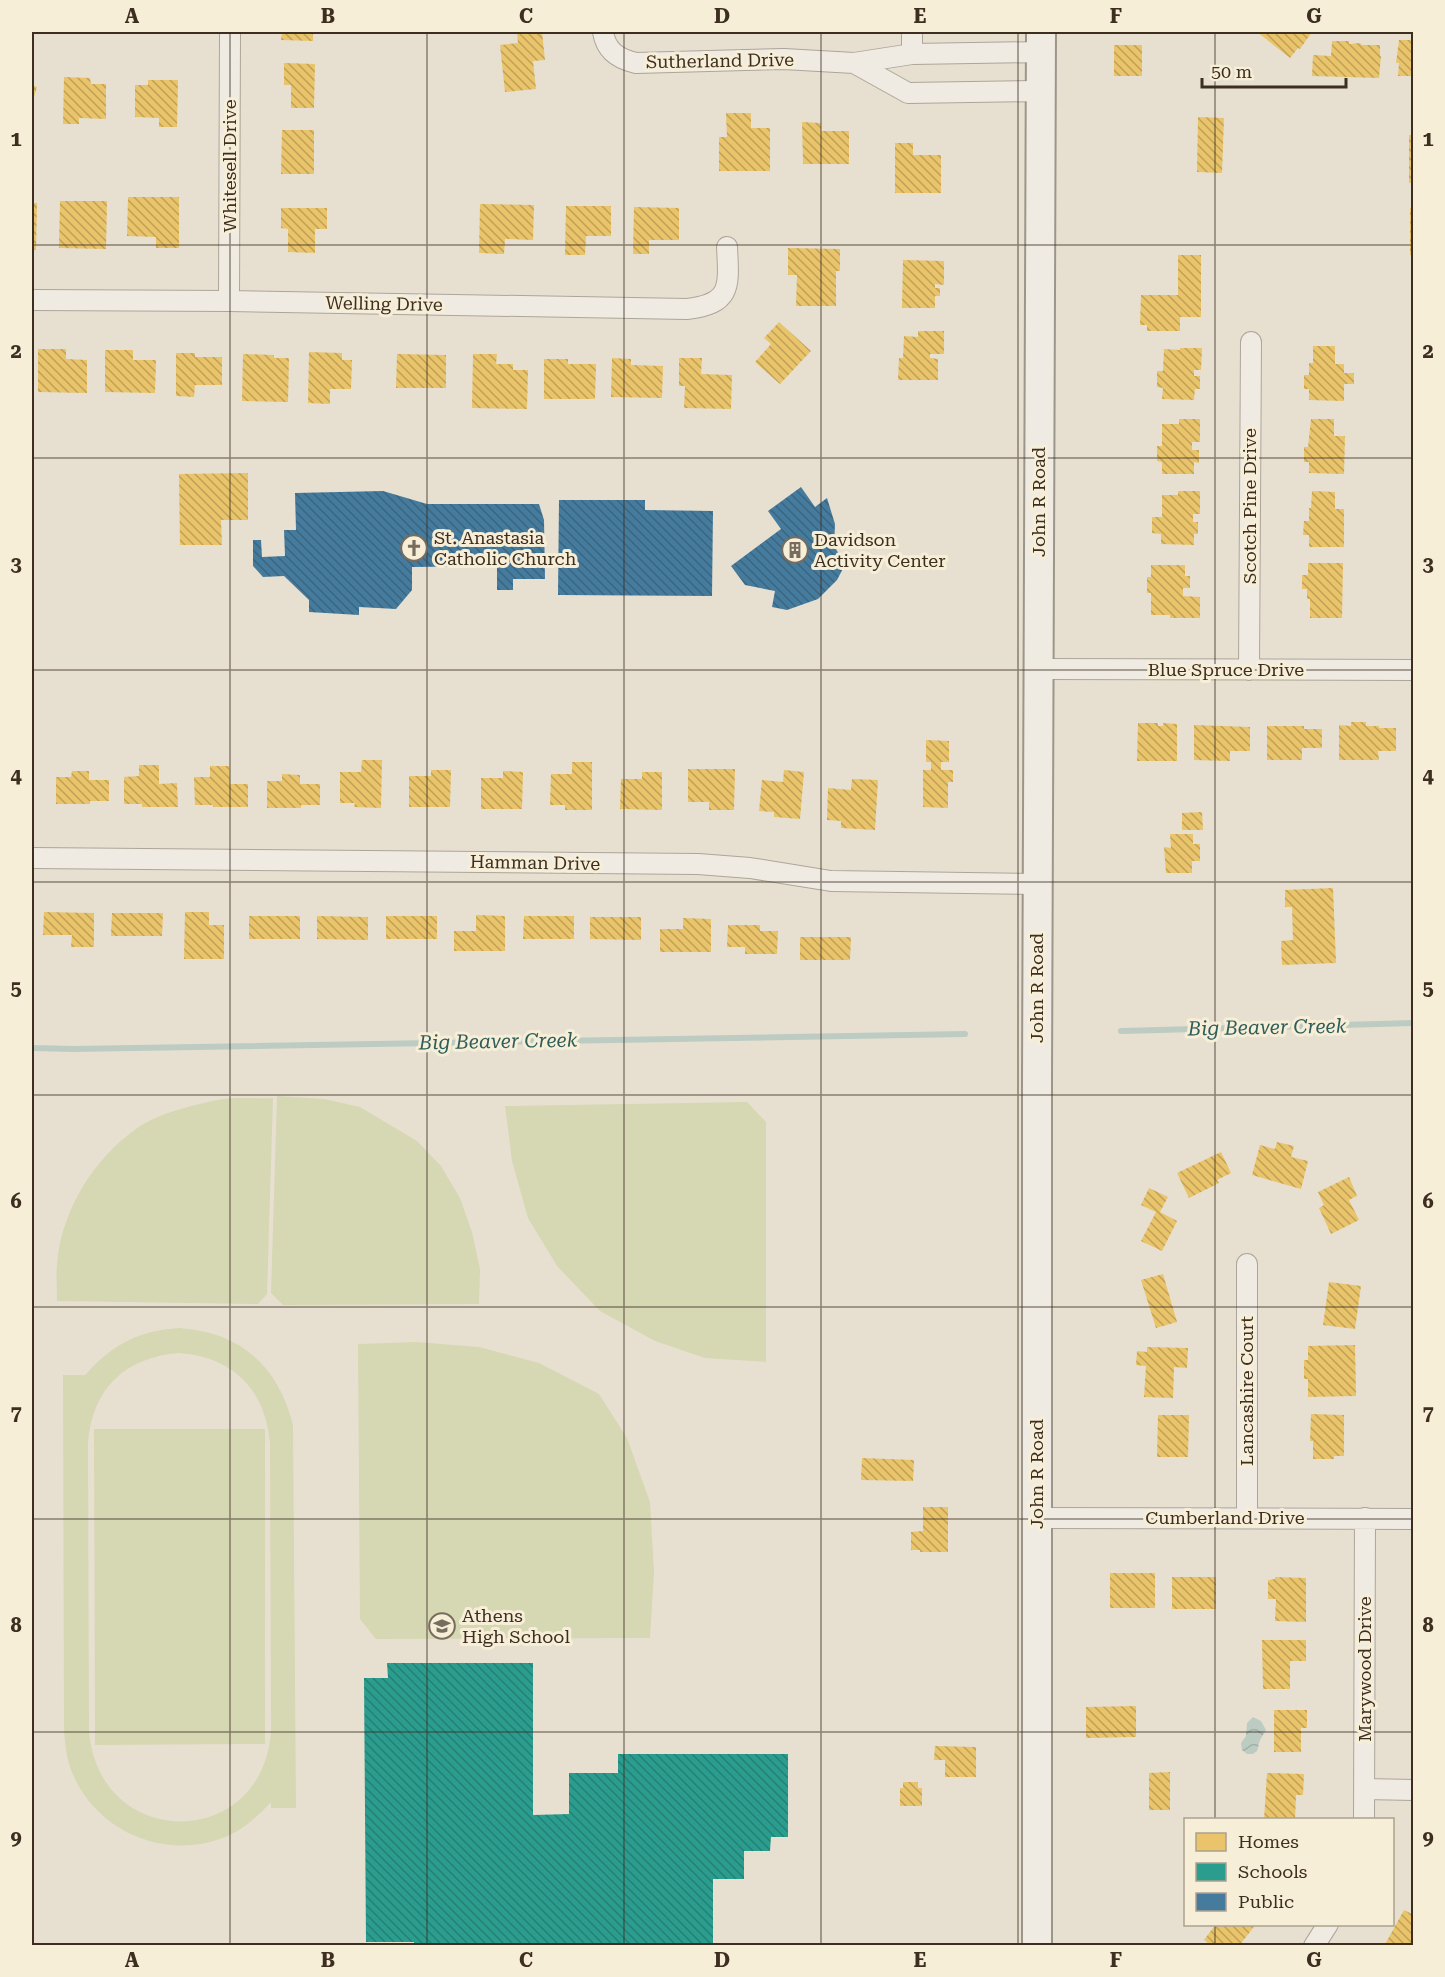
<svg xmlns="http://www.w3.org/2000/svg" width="1445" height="1977" viewBox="0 0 1445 1977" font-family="'Roboto Serif',serif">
<defs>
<pattern id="water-waves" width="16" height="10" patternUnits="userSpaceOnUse" patternTransform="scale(1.5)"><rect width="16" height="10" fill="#bcccc2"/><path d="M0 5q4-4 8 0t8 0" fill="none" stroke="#a2b0a6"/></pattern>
<pattern id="homes-back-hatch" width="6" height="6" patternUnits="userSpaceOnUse" patternTransform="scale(1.5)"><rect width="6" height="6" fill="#e9c46a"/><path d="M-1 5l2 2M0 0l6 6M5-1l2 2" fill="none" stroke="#bea057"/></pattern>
<pattern id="schools-back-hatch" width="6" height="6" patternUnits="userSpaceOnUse" patternTransform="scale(1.5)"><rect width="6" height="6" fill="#2a9d8f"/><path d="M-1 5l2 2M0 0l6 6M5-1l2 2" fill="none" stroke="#258074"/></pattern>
<pattern id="public-back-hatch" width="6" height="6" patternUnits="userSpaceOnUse" patternTransform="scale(1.5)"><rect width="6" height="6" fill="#457b9d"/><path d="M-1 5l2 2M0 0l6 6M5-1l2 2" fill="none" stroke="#3b6580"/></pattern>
</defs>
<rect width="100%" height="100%" fill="#e7e0d1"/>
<path fill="#d6d7b3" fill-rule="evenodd" d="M277,1096L324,1099L360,1107L417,1141L441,1166L460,1198L472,1232L480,1269L479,1304L283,1305L271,1293Z
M273,1098L267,1294L258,1304L57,1301C57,1289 56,1276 57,1264C61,1212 93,1159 136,1129C157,1113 197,1104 223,1099C239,1097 257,1099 273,1098Z
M747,1102L766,1122V1362L705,1358L655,1341L600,1311L557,1266L528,1218L512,1161L505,1106Z
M179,1328C240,1332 278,1365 293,1425L296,1808H271V1802C259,1815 247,1826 232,1834C170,1864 93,1833 70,1767C66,1755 65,1743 64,1731L63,1375H85C113,1344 138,1331 179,1328ZM179,1353C233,1357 265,1389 270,1443L271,1731C263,1851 99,1852 89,1731L88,1443C92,1389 125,1357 179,1353Z
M416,1342L479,1347L539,1363L599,1394L627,1438L650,1502L654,1572L650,1638L376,1639L360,1619L358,1344Z
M94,1429H265V1744L95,1745Z"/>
<path fill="url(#water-waves)" d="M1253,1717L1261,1721L1266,1730L1260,1740L1257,1751L1253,1754H1247L1242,1750L1241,1743L1246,1736L1247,1723Z"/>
<path fill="url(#homes-back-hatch)" d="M282,32H313V41L281,40Z
M542,32L545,60L533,61L536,89L505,92L500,45L518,43L517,33Z
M1257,32H1312L1300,49L1298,48L1290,58Z
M1399,40H1414V76H1398L1399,63H1396Z
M1332,41H1349V44L1360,43L1362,45H1380V56H1381L1379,78L1312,76L1313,55L1331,56Z
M1114,45H1142V76H1114Z
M284,63L315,64L314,108H291V85H284Z
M64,77L90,78L91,84H106V119L79,118V124H63Z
M148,80H178L177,127H159V118L135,117V85H148Z
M32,85L37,87L32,103Z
M726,113H751V128H770V171H719V137H727Z
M1198,117L1224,118L1222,173L1197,172Z
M802,122L821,123V131H849V164H803Z
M282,130H314V174H281Z
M1409,135H1414V183H1409Z
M895,143H913V155H941V193H895Z
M128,197H179V248H156V237L127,236Z
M60,201H107L106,249L59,248Z
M32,203H37L36,250H32Z
M480,204L534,205L533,240L505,239L504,254L479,253Z
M566,206H611V236H586L585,255H565Z
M634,207L679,208V240H649V254H633Z
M281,208H327V229H315V253L288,252V229L281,228Z
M1410,208H1414V256L1410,255Z
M788,248L840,249V271H836V306H796L797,275H788Z
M1178,255H1201V317H1180V331H1147V325H1140L1141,295H1178Z
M903,260L944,261V285L935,284V288H940V296H935V308H902Z
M779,322L811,351L780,384L755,362L771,344L764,338Z
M918,331H944V354H930V358L938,359V380H898L899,358H903L904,336L918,337Z
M1313,346H1335V364H1344V373H1354V384H1344V401L1309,400V389H1304V375H1309V363H1313Z
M1180,348H1202L1201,370H1194V376H1200V389H1195L1194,400L1162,399L1163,388L1157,387V371H1163L1164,349L1180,350Z
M38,349H66V359L87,360V393L38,392Z
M105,350H133V360H156L155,393L105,392Z
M309,352L342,353V360H352L351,389H330V404L308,403Z
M176,353H195V357H222V385H195L194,397L176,396Z
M243,354L274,355V358H289L288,402L242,401Z
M397,354L446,355V388H396Z
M473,354H497L496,364H513V370H528L527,409L472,408Z
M612,358L631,359V365L663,366L662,398L611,397Z
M679,358H702L701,374L732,375L731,409L684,408L685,386H679Z
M544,359H568V364H596L595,399H544Z
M1179,419H1200V442H1192V450H1199V463L1194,462V474H1162V462L1157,461V446H1162V424H1179Z
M1311,419H1334V436H1345L1344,474L1309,473V462H1304V447H1308Z
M248,473V520H221L222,545H180L179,474Z
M1178,491H1200V514H1193V522H1198V534H1194V545L1161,544V534L1152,533V517H1162V495H1178Z
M1312,491L1335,492V509H1344V547H1309V535H1303L1304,521H1309V508H1311Z
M1308,563H1343L1342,618H1310V599H1307V589H1302V575H1308Z
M1411,564H1414V600H1411Z
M1151,565H1185V576H1190V588H1183V596L1200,597V618H1170V615H1151V593H1147V577H1151Z
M1351,722H1366V726H1379V728H1396V751H1378L1379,760H1339V725L1351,726Z
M1138,723H1158V726H1163V723L1177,724V761H1137Z
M1194,725L1250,727V751H1230V761L1194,760Z
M1267,726H1304V729H1322V748H1302V760H1267Z
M926,740L949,741V762H941V770H953V782H948V808L923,807V770H931V762H926Z
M362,760H382L381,808L354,807L355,803H340V772H361Z
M572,762H592V810H565V805H550L551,774H572Z
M139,765H159V784L177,783L178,807H142V804H124V777L139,776Z
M210,766H229L230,784H248V807H213V805H195L194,777H210Z
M688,769H735L734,810H709V802H688Z
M431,770H451L450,807H409V776H431Z
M784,770L804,772L800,819L774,817V812L759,811L762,780L783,782Z
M72,771H89V780H109V801H90V804H56V777H71Z
M503,771L523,772L522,809H481V778H503Z
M642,772H662V810L620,809L621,779H642Z
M282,774L300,775V784H320V805H301V808H267V781H282Z
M852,779L878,780L875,830L841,828V821L827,820L828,788L851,790Z
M1202,812L1203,830H1182V813Z
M1170,834H1193V844H1200V861H1192V873H1166L1164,847L1171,848Z
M1333,888L1336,963L1282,965L1281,941L1293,940L1292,907H1285V890Z
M44,912L94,913V947H71L72,935H43Z
M185,912H209V925H224V959H184Z
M112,913H163L162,936H111Z
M476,915L505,916V951H454V931H476Z
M249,916H300V939H249Z
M317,916L368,917V940L317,939Z
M386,916H437V939H386Z
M524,916H574V939H523Z
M590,917H641V940L590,939Z
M683,918L711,919V952H660V929H683Z
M728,925H760V931H778L777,954H745V947H727Z
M800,937H851L850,960H800Z
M1277,1142L1294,1146L1291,1157L1308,1161L1301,1189L1252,1175L1260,1145L1275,1149Z
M1221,1152L1231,1173L1217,1180L1219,1183L1189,1198L1177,1173Z
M1349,1177L1357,1196L1349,1200L1359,1220L1331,1234L1319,1208L1324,1205L1318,1192Z
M1149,1188L1168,1197L1160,1212L1177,1221L1162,1251L1141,1241L1156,1212L1141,1205Z
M1163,1274L1177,1322L1156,1328L1141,1280Z
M1329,1282L1361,1286L1355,1329L1323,1325Z
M1355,1345L1356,1396L1308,1397V1379H1304V1360H1308V1346Z
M1147,1347L1188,1348L1187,1368L1174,1367L1173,1398L1144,1397L1146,1366L1136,1365L1137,1351L1147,1352Z
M1311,1414L1344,1415V1456H1334V1459H1313V1441H1310Z
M1158,1415H1189L1188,1457H1157Z
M862,1458L914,1460L913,1481L861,1480Z
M923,1507H948V1552H920V1550H911V1532L923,1531Z
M1110,1573H1155V1608H1110Z
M1172,1577H1216V1609H1172Z
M1275,1577L1306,1578V1622L1275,1621L1276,1599H1268V1580L1275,1579Z
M1262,1640H1306V1661H1290V1689H1263Z
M1136,1706V1737L1086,1738V1707Z
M1274,1710H1307V1728H1301V1752H1274Z
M935,1746L976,1747V1777H945V1760H934Z
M1170,1772V1810H1149V1773Z
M1267,1773L1304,1774L1303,1795H1296L1295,1820H1264Z
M903,1782H918V1788H922V1806H900V1788H903Z
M1404,1910L1414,1915V1946H1384Z
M1216,1924H1256L1239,1946H1211L1204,1940Z"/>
<path fill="url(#schools-back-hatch)" d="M387,1663H533V1815L569,1814V1773H618V1754H788V1837H771L770,1851H744V1879H713V1946H414V1942H366L364,1678H388Z"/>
<path fill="url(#public-back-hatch)" d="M801,487L815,507L827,498L835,524L834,546L839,554L848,559L837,580L818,599L787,610L772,607L775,591L745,585L731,566L781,529L768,511Z
M383,491L427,504H539L544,520L545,579H513V590H497V566L412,567V590L396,609L359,607V615L309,612V600L284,576L263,577L253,566V540H261L262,557L285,556L284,530H296L295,493Z
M559,500H645V510L713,511L712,596L558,595Z"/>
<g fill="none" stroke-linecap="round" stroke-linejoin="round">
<path stroke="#bcccc2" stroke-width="6" d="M1121,1031L1414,1023
M32,1048L73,1049L965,1034"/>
<g stroke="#ada599" stroke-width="22">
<path id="minor" d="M603,32C606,51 618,59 636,63L784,59L854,63L912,54L1041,52
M912,32V54
M854,63L908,93L1041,91
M32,300L229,301L687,309C732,304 729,286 727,247
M229,301L230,32
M1039,669L1414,670
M1249,670L1251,342
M32,858L698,864L750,868L831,881L1038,884
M1037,1518L1414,1519
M1247,1518V1264
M1365,1789L1414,1790
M1364,1820L1365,1518
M1314,1946L1328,1924"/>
</g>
<g stroke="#9c958a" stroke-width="32">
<path id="secondary" d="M1037,1946V1078L1041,32"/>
</g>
<use href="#minor" stroke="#efebe3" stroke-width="20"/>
<use href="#secondary" stroke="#efebe3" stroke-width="28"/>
</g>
<path fill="none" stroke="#3d2e20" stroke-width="1.5" stroke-opacity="0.55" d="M230,32V1946M427,32V1946M624,32V1946M821,32V1946M1018,32V1946M1215,32V1820M32,245H1414M32,458H1414M32,670H1414M32,882H1414M32,1095H1414M32,1307H1414M32,1519H1414M32,1732H1414M1215,1924V1946"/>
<defs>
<g id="church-ring" transform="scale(1.35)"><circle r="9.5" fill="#f7eed8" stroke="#786c5e" stroke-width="1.5"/><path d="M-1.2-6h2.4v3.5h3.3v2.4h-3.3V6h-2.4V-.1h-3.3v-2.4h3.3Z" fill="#786c5e"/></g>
<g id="building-ring" transform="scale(1.35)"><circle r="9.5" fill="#f7eed8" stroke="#786c5e" stroke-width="1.5"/><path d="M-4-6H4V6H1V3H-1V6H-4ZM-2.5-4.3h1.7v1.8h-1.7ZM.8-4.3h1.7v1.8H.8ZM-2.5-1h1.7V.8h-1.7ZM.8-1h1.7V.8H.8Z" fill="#786c5e"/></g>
<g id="school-ring" transform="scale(1.35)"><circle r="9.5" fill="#f7eed8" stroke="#786c5e" stroke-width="1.5"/><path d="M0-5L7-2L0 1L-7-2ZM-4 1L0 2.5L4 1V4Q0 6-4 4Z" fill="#786c5e"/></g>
</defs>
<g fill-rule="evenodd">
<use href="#church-ring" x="414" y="548"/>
<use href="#building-ring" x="795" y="550"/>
<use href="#school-ring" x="442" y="1626"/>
</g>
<g text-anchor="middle" stroke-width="6" stroke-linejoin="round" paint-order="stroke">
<g font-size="18" fill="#3d2e20" stroke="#f7eed8">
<text transform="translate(720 61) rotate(-1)" y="6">Sutherland Drive</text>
<text transform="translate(230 166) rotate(-90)" y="6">Whitesell Drive</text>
<text transform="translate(384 304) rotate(1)" y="6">Welling Drive</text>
<text transform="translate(1039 502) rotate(-90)" y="6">John R Road</text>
<text transform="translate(1250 506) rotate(-90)" y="6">Scotch Pine Drive</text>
<text x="1226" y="676">Blue Spruce Drive</text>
<text transform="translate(535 863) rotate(1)" y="6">Hamman Drive</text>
<text transform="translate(1037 988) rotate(-90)" y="6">John R Road</text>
<text transform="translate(1247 1391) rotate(-90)" y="6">Lancashire Court</text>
<text transform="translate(1037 1474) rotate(-90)" y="6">John R Road</text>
<text x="1225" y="1524">Cumberland Drive</text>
<text transform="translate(1365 1669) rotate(-90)" y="6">Marywood Drive</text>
</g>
<g font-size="18" fill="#3d2e20" stroke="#f7eed8" text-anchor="start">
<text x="434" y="544">St. Anastasia<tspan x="434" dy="21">Catholic Church</tspan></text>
<text x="814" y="546">Davidson<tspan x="814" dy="21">Activity Center</tspan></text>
<text x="462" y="1622">Athens<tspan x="462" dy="21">High School</tspan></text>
</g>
<g font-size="20" font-style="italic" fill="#2f5d5a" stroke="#f7eed8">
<text transform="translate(1267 1027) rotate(-1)" y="7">Big Beaver Creek</text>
<text transform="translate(498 1041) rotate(-1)" y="7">Big Beaver Creek</text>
</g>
</g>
<rect width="1445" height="1977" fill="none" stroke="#f7eed8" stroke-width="66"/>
<rect x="1184" y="1818" width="210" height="108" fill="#f7eed8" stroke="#ada18e" stroke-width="1.5"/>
<rect x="1196" y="1833" width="30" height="18" fill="#e9c46a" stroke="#ada18e" stroke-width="1.5"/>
<text x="1238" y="1848" font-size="18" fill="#3d2e20">Homes</text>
<rect x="1196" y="1863" width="30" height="18" fill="#2a9d8f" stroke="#ada18e" stroke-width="1.5"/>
<text x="1238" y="1878" font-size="18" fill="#3d2e20">Schools</text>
<rect x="1196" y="1893" width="30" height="18" fill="#457b9d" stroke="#ada18e" stroke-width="1.5"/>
<text x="1238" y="1908" font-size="18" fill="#3d2e20">Public</text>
<path d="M1202 78v9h144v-9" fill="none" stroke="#3d2e20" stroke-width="3"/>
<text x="1211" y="78" font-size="18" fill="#3d2e20" stroke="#f7eed8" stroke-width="4.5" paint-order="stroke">50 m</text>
<rect x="33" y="33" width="1379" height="1911" fill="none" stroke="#3d2e20" stroke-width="2"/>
<g font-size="20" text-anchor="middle" font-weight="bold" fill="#3d2e20">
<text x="132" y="23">A</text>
<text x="328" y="23">B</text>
<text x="526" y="23">C</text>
<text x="722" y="23">D</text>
<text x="920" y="23">E</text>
<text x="1116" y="23">F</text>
<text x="1314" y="23">G</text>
<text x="16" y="146">1</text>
<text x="1428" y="146">1</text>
<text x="16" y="358">2</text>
<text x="1428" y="358">2</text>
<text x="16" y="571">3</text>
<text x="1428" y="571">3</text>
<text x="16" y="783">4</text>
<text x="1428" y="783">4</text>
<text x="16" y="995">5</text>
<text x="1428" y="995">5</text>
<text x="16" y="1208">6</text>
<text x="1428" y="1208">6</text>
<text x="16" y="1420">7</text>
<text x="1428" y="1420">7</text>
<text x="16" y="1632">8</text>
<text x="1428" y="1632">8</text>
<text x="16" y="1845">9</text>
<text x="1428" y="1845">9</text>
<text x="132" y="1967">A</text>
<text x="328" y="1967">B</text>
<text x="526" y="1967">C</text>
<text x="722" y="1967">D</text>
<text x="920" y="1967">E</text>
<text x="1116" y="1967">F</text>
<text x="1314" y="1967">G</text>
</g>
</svg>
